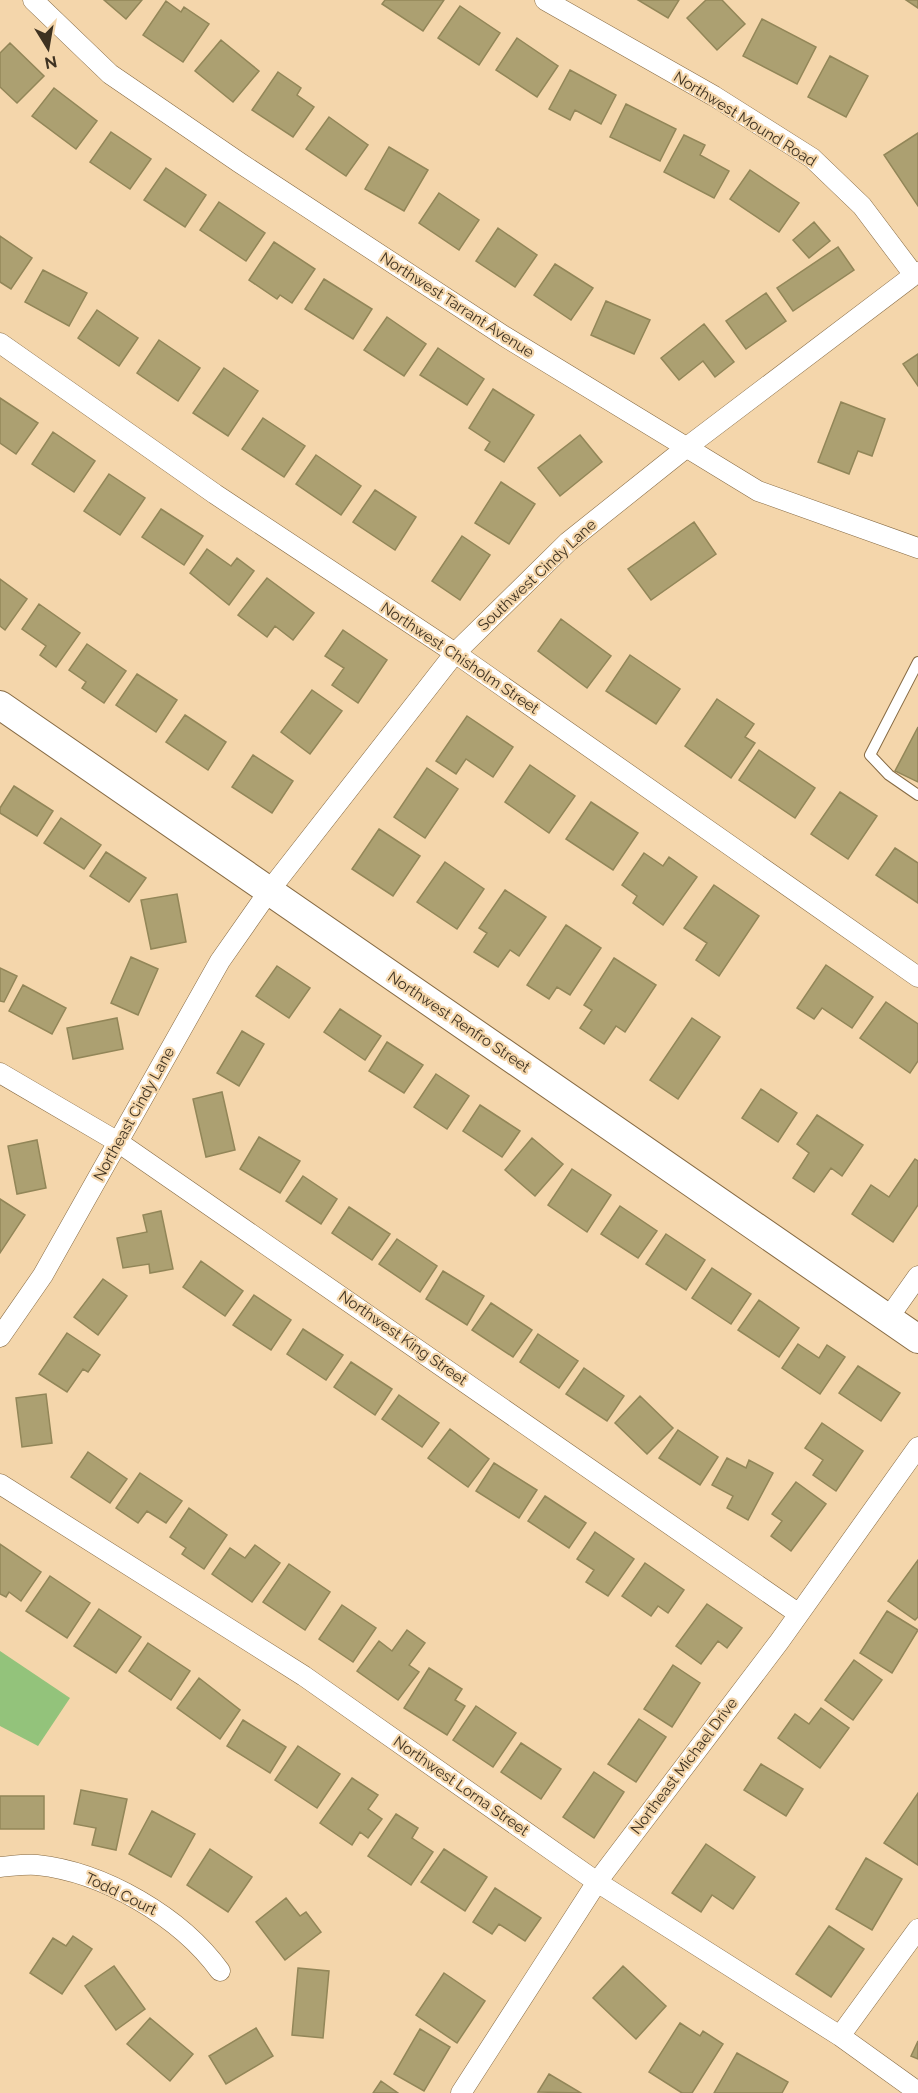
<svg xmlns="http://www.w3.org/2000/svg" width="918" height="2093" viewBox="0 0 918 2093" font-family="Raleway,sans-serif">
<rect width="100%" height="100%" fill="#f4d6ab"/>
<path fill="#93c37b" d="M0,1651L70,1698L38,1746L0,1726Z"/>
<path fill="#aca071" stroke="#928658" stroke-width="1.5" d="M104,0H142L126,19Z
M385,0H444L423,31L382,4Z
M638,0H679L668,18Z
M706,0H722L745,24L717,50L687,18Z
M906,0H918V8Z
M166,1L181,12L184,7L209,24L183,62L143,35Z
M460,6L500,33L479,65L438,38Z
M762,19L816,47L797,84L743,56Z
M517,38L558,66L537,97L496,70Z
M221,40L259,71L233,102L195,71Z
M10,43L44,76L17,103L0,87V53Z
M830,56L868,76L846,117L808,97Z
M570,70L616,95L601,124L575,110L570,120L549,109Z
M278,72L301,88L297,95L314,107L293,137L252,110Z
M54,88L97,121L76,149L32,116Z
M626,104L676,129L660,161L610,137Z
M329,117L368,145L346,176L306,149Z
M111,132L151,159L130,189L90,162Z
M918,133V206L884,155Z
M684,135L705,145L700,155L729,171L714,198L664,172Z
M389,147L428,170L404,211L365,189Z
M166,168L206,195L185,227L144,200Z
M750,170L799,203L779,232L730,199Z
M439,193L479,220L459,250L419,223Z
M219,202L265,233L246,261L200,230Z
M814,222L830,241L809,258L793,240Z
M498,228L537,255L515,287L476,261Z
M0,236L32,258L11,289L0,282Z
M274,242L315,269L292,303L280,295L277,299L249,280Z
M838,247L854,270L793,311L777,288Z
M555,264L593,288L571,320L534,295Z
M43,270L87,293L69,326L25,302Z
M324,279L372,309L353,339L305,309Z
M766,293L786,321L746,349L726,321Z
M606,301L650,320L634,354L591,335Z
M97,310L138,338L119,366L78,338Z
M387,317L426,344L404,376L364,350Z
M704,324L734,362L715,377L703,361L679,380L661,358Z
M159,340L200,368L178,401L137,373Z
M438,348L484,379L467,405L420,375Z
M918,354V386L903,364Z
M224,368L258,391L228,436L193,413Z
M493,389L534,415L504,462L485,450L490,442L469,428Z
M0,398L38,423L16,454L0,443Z
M841,402L885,419L872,456L858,451L849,474L818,462Z
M263,418L305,446L284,477L242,449Z
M53,432L95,461L74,492L32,464Z
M580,435L602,462L560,496L538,468Z
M316,455L361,486L341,515L296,484Z
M109,474L145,498L120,535L84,511Z
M501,482L535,504L509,544L475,523Z
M375,490L416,517L395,550L353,522Z
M161,509L203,536L184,565L142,537Z
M694,522L716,554L651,600L628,569Z
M462,536L490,555L460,600L432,581Z
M207,549L231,566L237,558L254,571L229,605L190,573Z
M267,578L314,613L293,640L275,626L267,637L238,615Z
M0,579L27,599L5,630L0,626Z
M39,604L80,633L56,667L40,655L46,646L22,629Z
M561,619L611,656L587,688L538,651Z
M343,630L387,660L358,703L332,685L344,668L325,656Z
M87,644L126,671L104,703L82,688L86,682L69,670Z
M630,655L680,689L656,724L606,691Z
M137,674L177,700L156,732L116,705Z
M312,690L342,711L310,754L281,732Z
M717,699L754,724L745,737L755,743L731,778L685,746Z
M185,715L226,742L208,770L166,742Z
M467,716L513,747L493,777L466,759L456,774L436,761Z
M918,727V782L895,771Z
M759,750L815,788L795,818L739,780Z
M253,755L293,781L272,813L232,787Z
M530,765L575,796L549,833L505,802Z
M427,768L458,789L425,838L394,817Z
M14,786L53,811L37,836L0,813V808Z
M840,792L877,816L848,859L811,834Z
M591,802L638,833L613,870L566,839Z
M61,818L101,845L84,869L44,843Z
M379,829L420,856L393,896L352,869Z
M895,848L918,863V903L876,875Z
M106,852L146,878L129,902L90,876Z
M644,853L663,866L669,857L697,877L663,925L633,903L637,896L622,885Z
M445,862L484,889L457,929L417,902Z
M714,885L759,916L719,976L696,960L707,943L684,928Z
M505,890L546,917L519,956L510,950L498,967L474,952L487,933L479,928Z
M177,894L186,942L151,949L141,900Z
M566,925L601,948L570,995L557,987L549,999L527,985Z
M131,957L158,969L138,1015L111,1003Z
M614,958L656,985L625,1032L616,1026L604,1044L580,1028L592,1010L584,1005Z
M826,965L873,997L852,1028L822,1008L814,1019L797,1008Z
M277,966L310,988L289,1018L256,996Z
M0,968L17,976L4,1002L0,1001Z
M23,985L66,1008L52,1034L9,1011Z
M886,1002L918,1024V1061L910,1073L860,1038Z
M340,1009L381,1036L365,1060L324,1032Z
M117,1018L123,1049L73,1059L67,1028Z
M692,1018L720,1037L678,1099L650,1080Z
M242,1031L264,1044L239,1086L217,1073Z
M387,1042L423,1065L404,1093L369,1071Z
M436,1074L469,1096L447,1129L414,1107Z
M761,1089L797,1113L778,1142L742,1118Z
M222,1092L235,1150L206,1157L193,1099Z
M480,1105L520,1131L502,1157L463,1131Z
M817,1115L863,1145L842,1176L831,1168L814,1192L793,1178L809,1153L797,1144Z
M259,1137L300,1161L280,1193L240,1169Z
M532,1138L563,1164L535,1196L505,1170Z
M37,1140L46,1188L17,1194L8,1146Z
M915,1159L918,1161V1205L893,1242L852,1214L871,1185L889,1197Z
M572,1169L611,1195L587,1232L548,1205Z
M303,1176L337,1199L321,1224L286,1201Z
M0,1199L25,1215L0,1253Z
M620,1206L657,1231L638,1258L601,1234Z
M349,1207L390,1234L372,1260L332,1233Z
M161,1211L173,1269L150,1273L149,1264L123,1268L117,1238L147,1232L143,1215Z
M666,1234L705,1260L686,1290L646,1264Z
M397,1239L437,1266L420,1292L379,1264Z
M201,1261L243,1291L225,1316L183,1287Z
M712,1268L751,1294L731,1324L692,1298Z
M443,1271L484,1296L467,1325L426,1299Z
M103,1279L127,1296L98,1335L74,1317Z
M254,1295L291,1320L271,1350L233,1325Z
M759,1300L799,1328L779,1357L738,1330Z
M491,1303L532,1330L513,1357L472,1330Z
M303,1329L343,1355L326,1380L287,1354Z
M67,1333L100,1355L88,1372L83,1369L67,1392L39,1374Z
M538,1334L578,1361L559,1388L520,1362Z
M798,1344L819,1358L827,1345L845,1357L820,1394L782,1368Z
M351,1362L392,1389L375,1415L334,1387Z
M858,1366L900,1393L881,1421L839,1393Z
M584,1368L624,1396L607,1421L566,1394Z
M46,1394L52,1443L22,1447L16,1398Z
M399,1395L439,1423L422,1447L382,1419Z
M640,1396L673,1428L647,1454L615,1423Z
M822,1423L863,1451L836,1491L813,1475L823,1460L805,1448Z
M450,1429L489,1459L468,1487L428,1458Z
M678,1430L718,1457L700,1485L659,1458Z
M88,1452L127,1479L110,1503L71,1477Z
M727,1458L746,1468L749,1460L773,1473L748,1520L727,1508L733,1496L712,1485Z
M494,1463L537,1490L519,1518L476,1491Z
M140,1473L182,1501L166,1523L147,1511L138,1523L116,1508Z
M796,1482L826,1504L791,1551L771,1536L782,1521L772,1514Z
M545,1496L586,1523L569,1548L528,1521Z
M189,1508L227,1535L204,1569L182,1554L186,1548L170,1537Z
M595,1532L634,1559L608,1596L586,1582L594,1570L577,1559Z
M0,1544L41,1572L21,1601L9,1592L6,1597L0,1594Z
M255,1545L280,1563L252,1602L212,1574L230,1548L245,1558Z
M918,1560V1617L915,1620L888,1601Z
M645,1563L684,1590L668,1613L658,1606L651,1616L622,1596Z
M289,1564L330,1592L305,1630L263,1602Z
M50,1576L90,1603L67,1638L26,1611Z
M707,1604L742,1628L727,1648L718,1641L701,1664L676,1646Z
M342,1605L376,1628L353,1662L319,1639Z
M99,1609L141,1637L116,1673L74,1646Z
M887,1611L918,1630L892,1673L860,1653Z
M407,1630L425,1643L409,1665L419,1672L398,1700L357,1671L379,1641L392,1651Z
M148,1643L190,1671L171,1700L129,1671Z
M854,1660L882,1680L853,1720L825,1700Z
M673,1665L700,1683L672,1727L644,1709Z
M429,1668L462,1689L455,1700L465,1706L447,1735L404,1708Z
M199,1678L240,1710L220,1739L177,1708Z
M476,1706L516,1733L493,1767L453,1740Z
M821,1708L849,1728L820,1768L778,1738L795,1714L809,1724Z
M639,1719L666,1737L636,1782L608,1764Z
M243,1720L286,1747L270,1773L227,1746Z
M521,1743L561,1769L541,1799L501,1772Z
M298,1746L340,1774L317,1808L275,1780Z
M761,1764L803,1789L786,1816L744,1790Z
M594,1772L624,1792L594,1838L563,1817Z
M352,1778L378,1795L368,1809L382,1819L368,1838L360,1832L352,1845L320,1823Z
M81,1790L127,1799L116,1850L92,1845L96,1828L74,1824Z
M918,1793V1865L884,1843Z
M0,1796H44V1829H0Z
M152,1811L195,1834L171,1877L129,1854Z
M396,1814L418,1828L412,1838L433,1852L411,1885L368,1856Z
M706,1844L755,1877L733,1909L712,1895L701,1912L672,1893Z
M210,1849L252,1877L228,1912L187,1885Z
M444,1849L487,1877L465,1911L421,1882Z
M866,1858L902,1879L872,1930L836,1909Z
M495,1888L541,1918L525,1941L499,1924L492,1934L473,1922Z
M286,1898L300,1916L306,1912L321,1932L285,1960L256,1922Z
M829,1926L864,1949L831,1997L796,1974Z
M73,1936L92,1949L62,1994L30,1973L53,1938L66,1946Z
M114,1966L145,2009L116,2030L85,1986Z
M623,1966L666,2006L636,2039L593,1998Z
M298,1968L329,1971L323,2038L292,2035Z
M444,1973L485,2001L457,2043L416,2015Z
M150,2018L193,2054L170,2081L127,2044Z
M680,2023L700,2036L703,2031L723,2044L692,2093H682L649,2072Z
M256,2028L273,2056L226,2084L209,2056Z
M420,2029L450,2047L424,2091L394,2074Z
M918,2041V2059L911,2056Z
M737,2053L788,2082L782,2093H714Z
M549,2074L581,2093L538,2092Z
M381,2081L398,2093H373Z"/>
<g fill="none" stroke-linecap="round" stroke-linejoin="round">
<g stroke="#866a43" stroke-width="12">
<path id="lane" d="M918,662L870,755L889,775L918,795"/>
</g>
<g stroke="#866a43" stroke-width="21">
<path id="street" d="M33,0L110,74L240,163L504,336L758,491L918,548
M545,0L714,96L812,158L862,206L914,275
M0,343L215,494L455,653L918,977
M0,1073L118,1142L799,1614
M889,1317L918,1276
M0,1337L43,1275L220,961L269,891L455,653L568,542L687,447L918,272
M0,1484L304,1676L597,1882L840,2036L918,2092
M0,1867C12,1866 25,1864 37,1865C104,1872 181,1917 220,1971
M840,2036L918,1929
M461,2093L597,1882L779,1642L918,1447"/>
</g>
<g stroke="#866a43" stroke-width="30">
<path id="secondary" d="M0,705L918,1339"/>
</g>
<use href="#lane" stroke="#fff" stroke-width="10"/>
<use href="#street" stroke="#fff" stroke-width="20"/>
<use href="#secondary" stroke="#fff" stroke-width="28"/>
</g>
<g text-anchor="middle" stroke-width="4.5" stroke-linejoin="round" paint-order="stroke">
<g font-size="15" fill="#3e3221" stroke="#f4d6ab">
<text transform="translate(745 119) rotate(32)" y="5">Northwest Mound Road</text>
<text transform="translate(457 305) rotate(33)" y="5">Northwest Tarrant Avenue</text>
<text transform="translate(537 575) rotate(-43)" y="5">Southwest Cindy Lane</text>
<text transform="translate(460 658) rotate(34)" y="5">Northwest Chisholm Street</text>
<text transform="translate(459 1022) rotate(34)" y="5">Northwest Renfro Street</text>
<text transform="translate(134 1114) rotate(-61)" y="5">Northeast Cindy Lane</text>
<text transform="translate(403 1338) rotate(35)" y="5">Northwest King Street</text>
<text transform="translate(684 1766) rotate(-53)" y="5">Northeast Michael Drive</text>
<text transform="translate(461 1786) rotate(35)" y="5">Northwest Lorna Street</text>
<text transform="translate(121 1894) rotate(26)" y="5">Todd Court</text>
</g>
</g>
<g transform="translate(48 48) rotate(169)" stroke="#f4d6ab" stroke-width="4.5" paint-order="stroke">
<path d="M0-4.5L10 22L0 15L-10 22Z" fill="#3e3221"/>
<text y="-9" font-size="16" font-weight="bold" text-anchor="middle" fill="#3e3221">N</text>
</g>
</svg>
